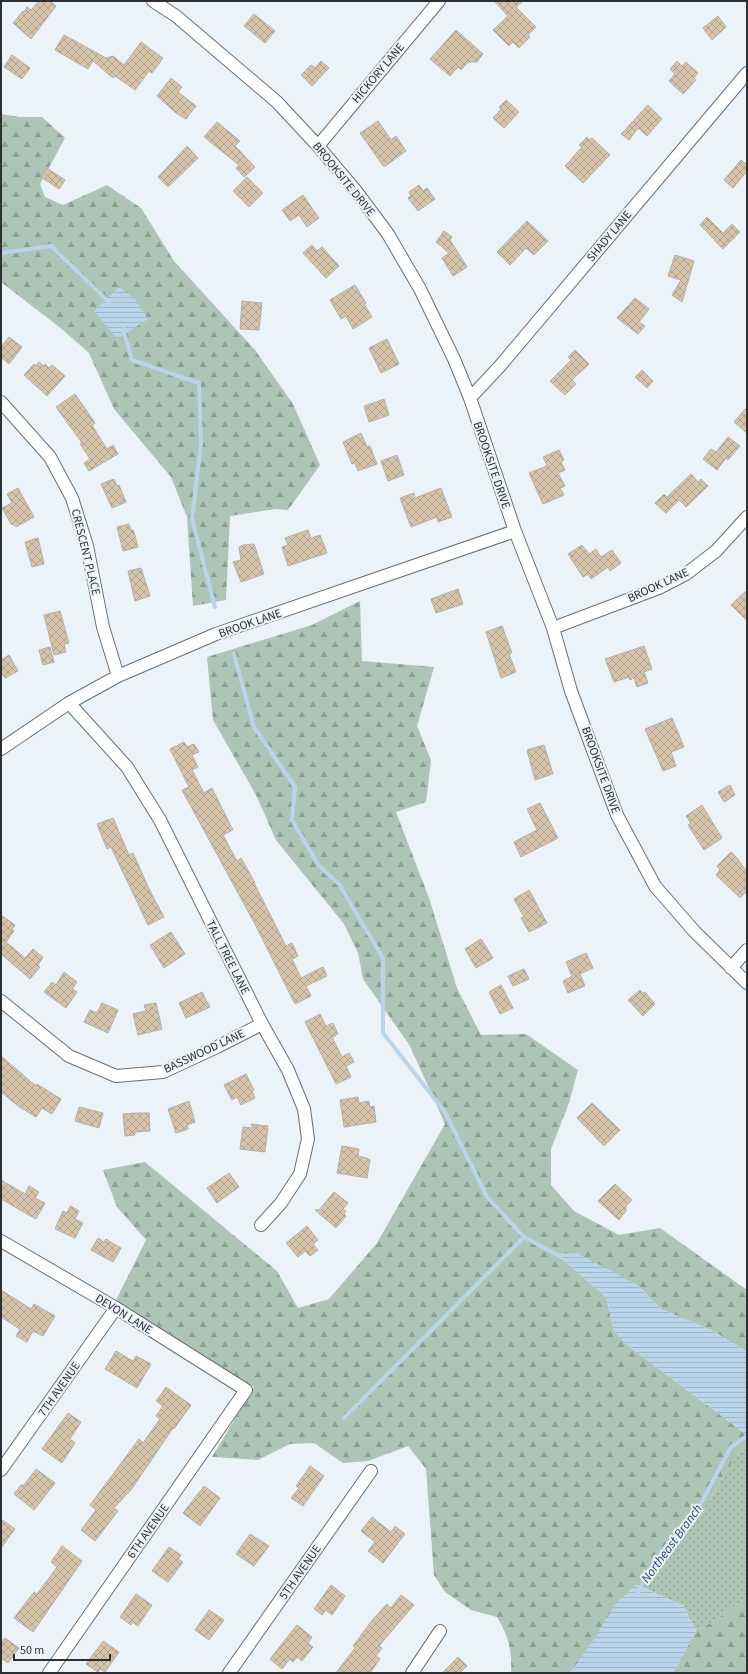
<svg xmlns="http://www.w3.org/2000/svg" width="748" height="1674" viewBox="0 0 748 1674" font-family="'Source Sans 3',sans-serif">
<defs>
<pattern id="grass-dots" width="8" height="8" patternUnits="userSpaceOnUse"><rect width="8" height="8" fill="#adc5b7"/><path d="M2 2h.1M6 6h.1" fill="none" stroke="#8da095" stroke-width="1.8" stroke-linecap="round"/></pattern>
<pattern id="forest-firs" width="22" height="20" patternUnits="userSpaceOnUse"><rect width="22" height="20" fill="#adc5b7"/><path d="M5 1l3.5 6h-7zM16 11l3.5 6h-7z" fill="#8da095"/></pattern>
<pattern id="water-rules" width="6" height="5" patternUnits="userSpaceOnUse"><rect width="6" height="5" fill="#bad5ea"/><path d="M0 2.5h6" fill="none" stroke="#a0b7c9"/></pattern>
<pattern id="building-cross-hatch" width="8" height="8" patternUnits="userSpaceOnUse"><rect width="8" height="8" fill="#d7c5ab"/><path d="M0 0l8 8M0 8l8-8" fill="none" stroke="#afa08c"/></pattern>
</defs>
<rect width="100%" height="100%" fill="#ebf2f8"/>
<path fill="url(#grass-dots)" d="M747,1440V1597L716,1620L696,1631L684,1606L644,1588L667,1549L703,1513L724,1475Z"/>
<path fill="url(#forest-firs)" d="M1,114L19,117H42L65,138L40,184L45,197L63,205L107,185L141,208L174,261L255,350L293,404L320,465L288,510L276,509L230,516L226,600L193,606L187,517L171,477L114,409L89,353L63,330L1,282Z
M360,601L362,661L434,667L417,726L431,760L426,802L396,812L429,898L457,988L481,1035L526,1034L578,1070L569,1103L551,1149V1185L574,1211L619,1235L660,1228L747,1290V1352L713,1331L661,1309L636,1284L557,1254L606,1297L614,1331L631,1348L747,1435V1440L724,1475L703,1513L667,1549L644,1588L636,1585L570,1673H511C512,1650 509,1637 497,1617L471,1610L445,1592L434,1575L426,1469L408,1446L368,1461L343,1463L314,1443L290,1444L258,1460L212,1457L254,1387L115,1302L146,1240L117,1207L103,1170L145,1162L277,1271L298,1308L329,1299L377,1243L445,1124L410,1046L363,979L358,953L344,924L276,840L256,795L213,720L207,657L312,625Z
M747,1597V1673H673L696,1631L716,1620Z"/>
<path fill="url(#water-rules)" d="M119,287L136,300L148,319L117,339L94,311Z
M577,1253L636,1284L661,1309L713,1331L747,1352V1435L631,1348L614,1331L606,1297L557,1254Z
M636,1585L684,1606L696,1631L673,1673H570L593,1641L616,1603Z"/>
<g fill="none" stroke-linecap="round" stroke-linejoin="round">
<path stroke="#bad5ea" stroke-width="4" d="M1,253L51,246L109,302
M123,329L132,360L199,383L201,443L192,519L215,607
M234,654L254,727L295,787L292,820L319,866L339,884L383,958V1033L445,1112L487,1197L524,1237
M344,1418L524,1237L561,1257
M638,1592L661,1552L697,1511L731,1447L747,1436"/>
</g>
<path fill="url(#building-cross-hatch)" stroke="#b3aea7" d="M39,1H50L56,6L31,39L13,23L23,11L24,12L27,7L31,10Z
M494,1H523L516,7L536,27L528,35L530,37L519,48L513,42L509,46L493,30L508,16Z
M254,14L275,31L265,43L244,26Z
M718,16L726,27L712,40L703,28Z
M456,30L483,54L477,62H468L461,70L458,67L450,76L430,59Z
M64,35L106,58L113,56L124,65L141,42L163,58L152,73L149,71L135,90L115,76L113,78L93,61L88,69L55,50Z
M12,55L30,68L22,79L4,67Z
M321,61L329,68L312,86L301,75L311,65L315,68Z
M677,61L682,66L686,62L698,73L694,78L696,80L683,94L669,81L675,74L670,69Z
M171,78L182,87L178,92L196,106L186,119L176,113L157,96Z
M506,100L519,112L504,128L493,118L501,109L499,107Z
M648,105L662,119L647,136L638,128L629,140L621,134Z
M378,121L391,140L396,136L406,151L384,167L360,133Z
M217,122L240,141L235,146L255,167L244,177L236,168L239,165L204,137Z
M587,137L589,140L592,138L610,155L583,183L565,166L582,147L579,145Z
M187,146L198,158L168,187L158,177Z
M741,160L747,165V171L733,188L724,180Z
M47,168L65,180L59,189L41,177Z
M247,177L263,193L249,207L233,191Z
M419,185L423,191L427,188L435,199L418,211L408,198L411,196L409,192Z
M303,195L319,218L307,227L299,215L290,221L282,210Z
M707,217L723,233L732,224L740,232L723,249L700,225Z
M527,221L548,241L534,255L526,248L510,265L497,252Z
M444,231L452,237L450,240L467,267L453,276L442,258L449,253L436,242Z
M312,245L317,251L322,247L339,266L326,278L303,253Z
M675,255L694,261L682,302L672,295L681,280L668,276Z
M355,285L366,303L364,304L372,317L353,329L346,316L341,319L330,300Z
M635,298L649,309L639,322L645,326L638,334L617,318Z
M242,301L262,303L259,330L240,329Z
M9,337L22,347L9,364L1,357V347Z
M387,339L399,364L381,373L369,348Z
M575,350L589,364L572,380L576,384L565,395L550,381L571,360L568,357Z
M39,362L44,366L45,364L49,368L52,365L65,376L47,396L24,375L34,364L35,366Z
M642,370L653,381L647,388L635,377Z
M75,394L95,423L92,425L107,449L113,445L118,454L89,471L84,463L90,459L80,444L82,443L56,407Z
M384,399L389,415L369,422L364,406Z
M747,407V433L734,422Z
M361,433L367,447L370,446L377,464L358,471L355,463L352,464L343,442Z
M728,437L740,446L728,460L726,458L717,470L703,459L711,449L716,452Z
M559,450L564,460L561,462L565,470L558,473L565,486L560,488L564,495L543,504L529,473L547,466L543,457Z
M397,455L404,475L388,481L381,461Z
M691,474L698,482L701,479L708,486L686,507L679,500L666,513L655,503L664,494L667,497Z
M114,479L117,486L119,485L126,502L112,508L101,484Z
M18,488L34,517L16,527L14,525L11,524L2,508L12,503L7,494Z
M441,488L452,517L438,522L437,517L411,527L400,498L414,493L415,498Z
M129,524L131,530H133L134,532L138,547L123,551L117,527Z
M308,530L311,538L320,535L327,553L288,566L282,547L288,545L285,538Z
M38,538L44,564L32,567L25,542Z
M254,544L264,574L241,582L233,562L241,560L239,547L243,545Z
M582,545L589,554L596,549L601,557L612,550L621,563L610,571L608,567L591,579L588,574L583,577L568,554Z
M141,568L150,596L135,601L128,571Z
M458,589L463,604L436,613L431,599Z
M747,590V621L731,605Z
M60,611L69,643L64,644L66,652L54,655L44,615Z
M502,626L512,653L509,654L516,672L501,678L486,632Z
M644,646L652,669L644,672L648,683L637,687L634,678L630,680L629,677L614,682L605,659Z
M50,647L54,662L43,665L39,650Z
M9,655L18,671L5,678L1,672V660Z
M672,718L684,747L671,752L676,766L663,771L645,729Z
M184,742L187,747L194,744L199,752L192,755L198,767L192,770L204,793L212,788L233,830L223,835L237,861L241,858L255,883H254L286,946L292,943L298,956L292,959L301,978L323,967L327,976L306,986L311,996L295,1004L256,926L182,790L189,787L170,749Z
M544,745L553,774L535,780L527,750Z
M730,785L735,795L724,802L718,792Z
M540,803L558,838L521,857L514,842L537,830L527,809Z
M702,805L722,838L704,850L688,825L691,823L686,816Z
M113,818L129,855L133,853L151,893L164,917L148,925L111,847L107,849L97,824Z
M731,852L738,859L747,872V891L740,898L716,875L720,870L717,866Z
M529,890L547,923L529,932L521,918L524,917L514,899Z
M1,915L15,925L12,929L14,931L6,942L25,958L33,949L43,957L38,965L40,967L30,979L1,954Z
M171,932L185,954L164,968L150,945Z
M481,939L493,958L476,968L465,949Z
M586,953L593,968L580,974L585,986L568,993L563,981L572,976L566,962Z
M524,969L529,979L513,986L508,976Z
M64,972L77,982L72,989L77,992L66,1008L44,992L52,982L56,985Z
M501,985L513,1008L500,1014L489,992Z
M640,990L643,993L645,992L655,1004L643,1016L628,1000Z
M202,992L210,1007L186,1018L179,1003Z
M102,1003L118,1010L108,1033L84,1022L90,1010L97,1013Z
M156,1003L162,1029L138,1035L133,1014L146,1011L144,1005Z
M320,1014L326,1026L333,1023L338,1034L332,1037L342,1057L349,1053L354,1062L346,1066L351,1077L336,1084L305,1022Z
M1,1056L36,1086L37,1084L61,1099L52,1114L42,1108L36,1117L18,1106L1,1092Z
M246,1074L254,1090L252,1091L255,1098L241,1105L237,1097L232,1100L224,1085Z
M358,1097L359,1103L369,1101L370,1107L374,1106L376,1122L344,1127L340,1100Z
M189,1101L195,1122L187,1125L188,1129L176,1133L168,1109Z
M592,1103L620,1130L604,1146L577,1118Z
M79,1107L103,1113L99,1128L75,1121Z
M137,1113H149L150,1131L135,1132V1135L125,1136L123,1114Z
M251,1124L268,1126L265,1152L240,1149L243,1127L253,1128Z
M342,1146L359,1149L358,1156L367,1158V1159L370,1160L367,1178L337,1173Z
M229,1173L239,1187L217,1203L207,1188Z
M1,1180L25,1194L29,1186L39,1192L35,1198L45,1203L36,1219L1,1199Z
M615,1184L632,1200L626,1206V1211L619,1220L598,1201Z
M334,1192L348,1203L343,1209L346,1211L344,1214L346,1216L336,1228L315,1210H319Z
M70,1206L79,1211L75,1219L83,1223L75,1238L55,1229L63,1211L67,1213Z
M307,1226L318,1240L313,1244L318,1250L310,1256L305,1251L298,1257L286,1243Z
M98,1238L104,1242L106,1239L121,1248L113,1262L91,1250Z
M1,1290L31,1309L34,1304L55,1316L43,1336L33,1331L27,1342L16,1336L20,1329L1,1317Z
M116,1351L133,1361L136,1356L151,1364L137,1388L105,1369Z
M166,1387L191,1405L174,1429L173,1428L131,1490L114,1508L118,1511L95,1541L81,1530L96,1510L90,1505L139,1439L143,1443L160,1419L156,1416L163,1406L156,1401Z
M68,1413L81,1422L70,1439L75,1443L62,1463L42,1449Z
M310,1466L324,1476L303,1506L291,1498L299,1488L296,1486Z
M36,1469L55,1483L34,1510L14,1494L21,1485H24Z
M204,1486L220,1498L200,1526L183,1513Z
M372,1517L391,1532L395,1526L405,1534L383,1563L368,1551L375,1542L361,1531Z
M1,1519L15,1529L1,1548Z
M250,1534L269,1546L254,1566L236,1554Z
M62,1546L82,1561L33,1632L14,1618L34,1592L37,1594L57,1567L51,1562Z
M169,1547L181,1555L178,1559L183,1562L168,1582L152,1571Z
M331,1585L345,1596L332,1615L326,1610L322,1615L314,1609Z
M136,1594L152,1605L138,1626L132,1622L131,1625L120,1617Z
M401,1595L414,1605L379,1646L382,1648L376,1656L380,1659L370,1673H336L355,1648L353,1646L374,1618L387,1604L391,1608Z
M209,1610L224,1620L209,1640L195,1630Z
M297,1625L312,1637L308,1643L313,1647L302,1661L297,1657L293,1662L290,1659L282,1669L270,1659Z
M5,1638L19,1648L8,1663L1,1658V1643Z
M103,1641L119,1652L105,1672L100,1669L98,1672L86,1664Z
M458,1657L467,1666L460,1673H442Z"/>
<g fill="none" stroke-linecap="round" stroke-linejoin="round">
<g stroke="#696f75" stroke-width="14">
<path id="minor" d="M153,1L176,16L277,102L318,146L356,191L388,234L420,289L454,359L470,398L515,531L553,628L571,691L617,815L655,886L694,931L747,983
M318,146L439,1
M470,398L500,366L747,73
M1,402L50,457L72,498L87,546L103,627L118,676
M553,628L659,588L686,574L716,551L747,517
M69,703L127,767L160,820L262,1024L288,1070L304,1109L308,1139L300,1174L281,1203L261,1225
M1,749L69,703L118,676L216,634L515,531
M731,968L747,950
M1,1001L69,1056L116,1076L163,1072L217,1047L262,1024
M1,1241L116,1308L246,1390L49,1673
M1,1470L116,1308
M229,1673L371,1471
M412,1673L440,1631"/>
</g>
<use href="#minor" stroke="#fff" stroke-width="12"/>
</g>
<g text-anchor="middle" stroke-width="4" stroke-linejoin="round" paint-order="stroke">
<g font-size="12" fill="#2d3032" stroke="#ebf2f8">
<text transform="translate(378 73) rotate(-50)" y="4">HICKORY LANE</text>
<text transform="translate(344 179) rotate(51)" y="4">BROOKSITE DRIVE</text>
<text transform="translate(609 236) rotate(-50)" y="4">SHADY LANE</text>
<text transform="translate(492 465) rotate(71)" y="4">BROOKSITE DRIVE</text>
<text transform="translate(86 552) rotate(76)" y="4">CRESCENT PLACE</text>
<text transform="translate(658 585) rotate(-25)" y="4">BROOK LANE</text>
<text transform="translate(250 623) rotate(-19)" y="4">BROOK LANE</text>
<text transform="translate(601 770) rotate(70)" y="4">BROOKSITE DRIVE</text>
<text transform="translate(228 957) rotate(63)" y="4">TALL TREE LANE</text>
<text transform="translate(204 1051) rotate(-25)" y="4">BASSWOOD LANE</text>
<text transform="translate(124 1314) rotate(32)" y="4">DEVON LANE</text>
<text transform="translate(59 1389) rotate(-55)" y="4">7TH AVENUE</text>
<text transform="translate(148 1531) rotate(-55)" y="4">6TH AVENUE</text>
<text transform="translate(300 1572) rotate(-55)" y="4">5TH AVENUE</text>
</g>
<g font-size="13" font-style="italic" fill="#1d4867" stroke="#ebf2f8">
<text transform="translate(671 1543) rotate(-54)" y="5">Northeast Branch</text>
</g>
</g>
<rect width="748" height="1674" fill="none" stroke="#2d3032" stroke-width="4"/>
<path d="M14 1654v6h96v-6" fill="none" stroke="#2d3032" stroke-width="2"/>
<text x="20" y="1654" font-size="12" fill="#2d3032" stroke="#ebf2f8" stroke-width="3" paint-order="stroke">50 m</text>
</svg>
